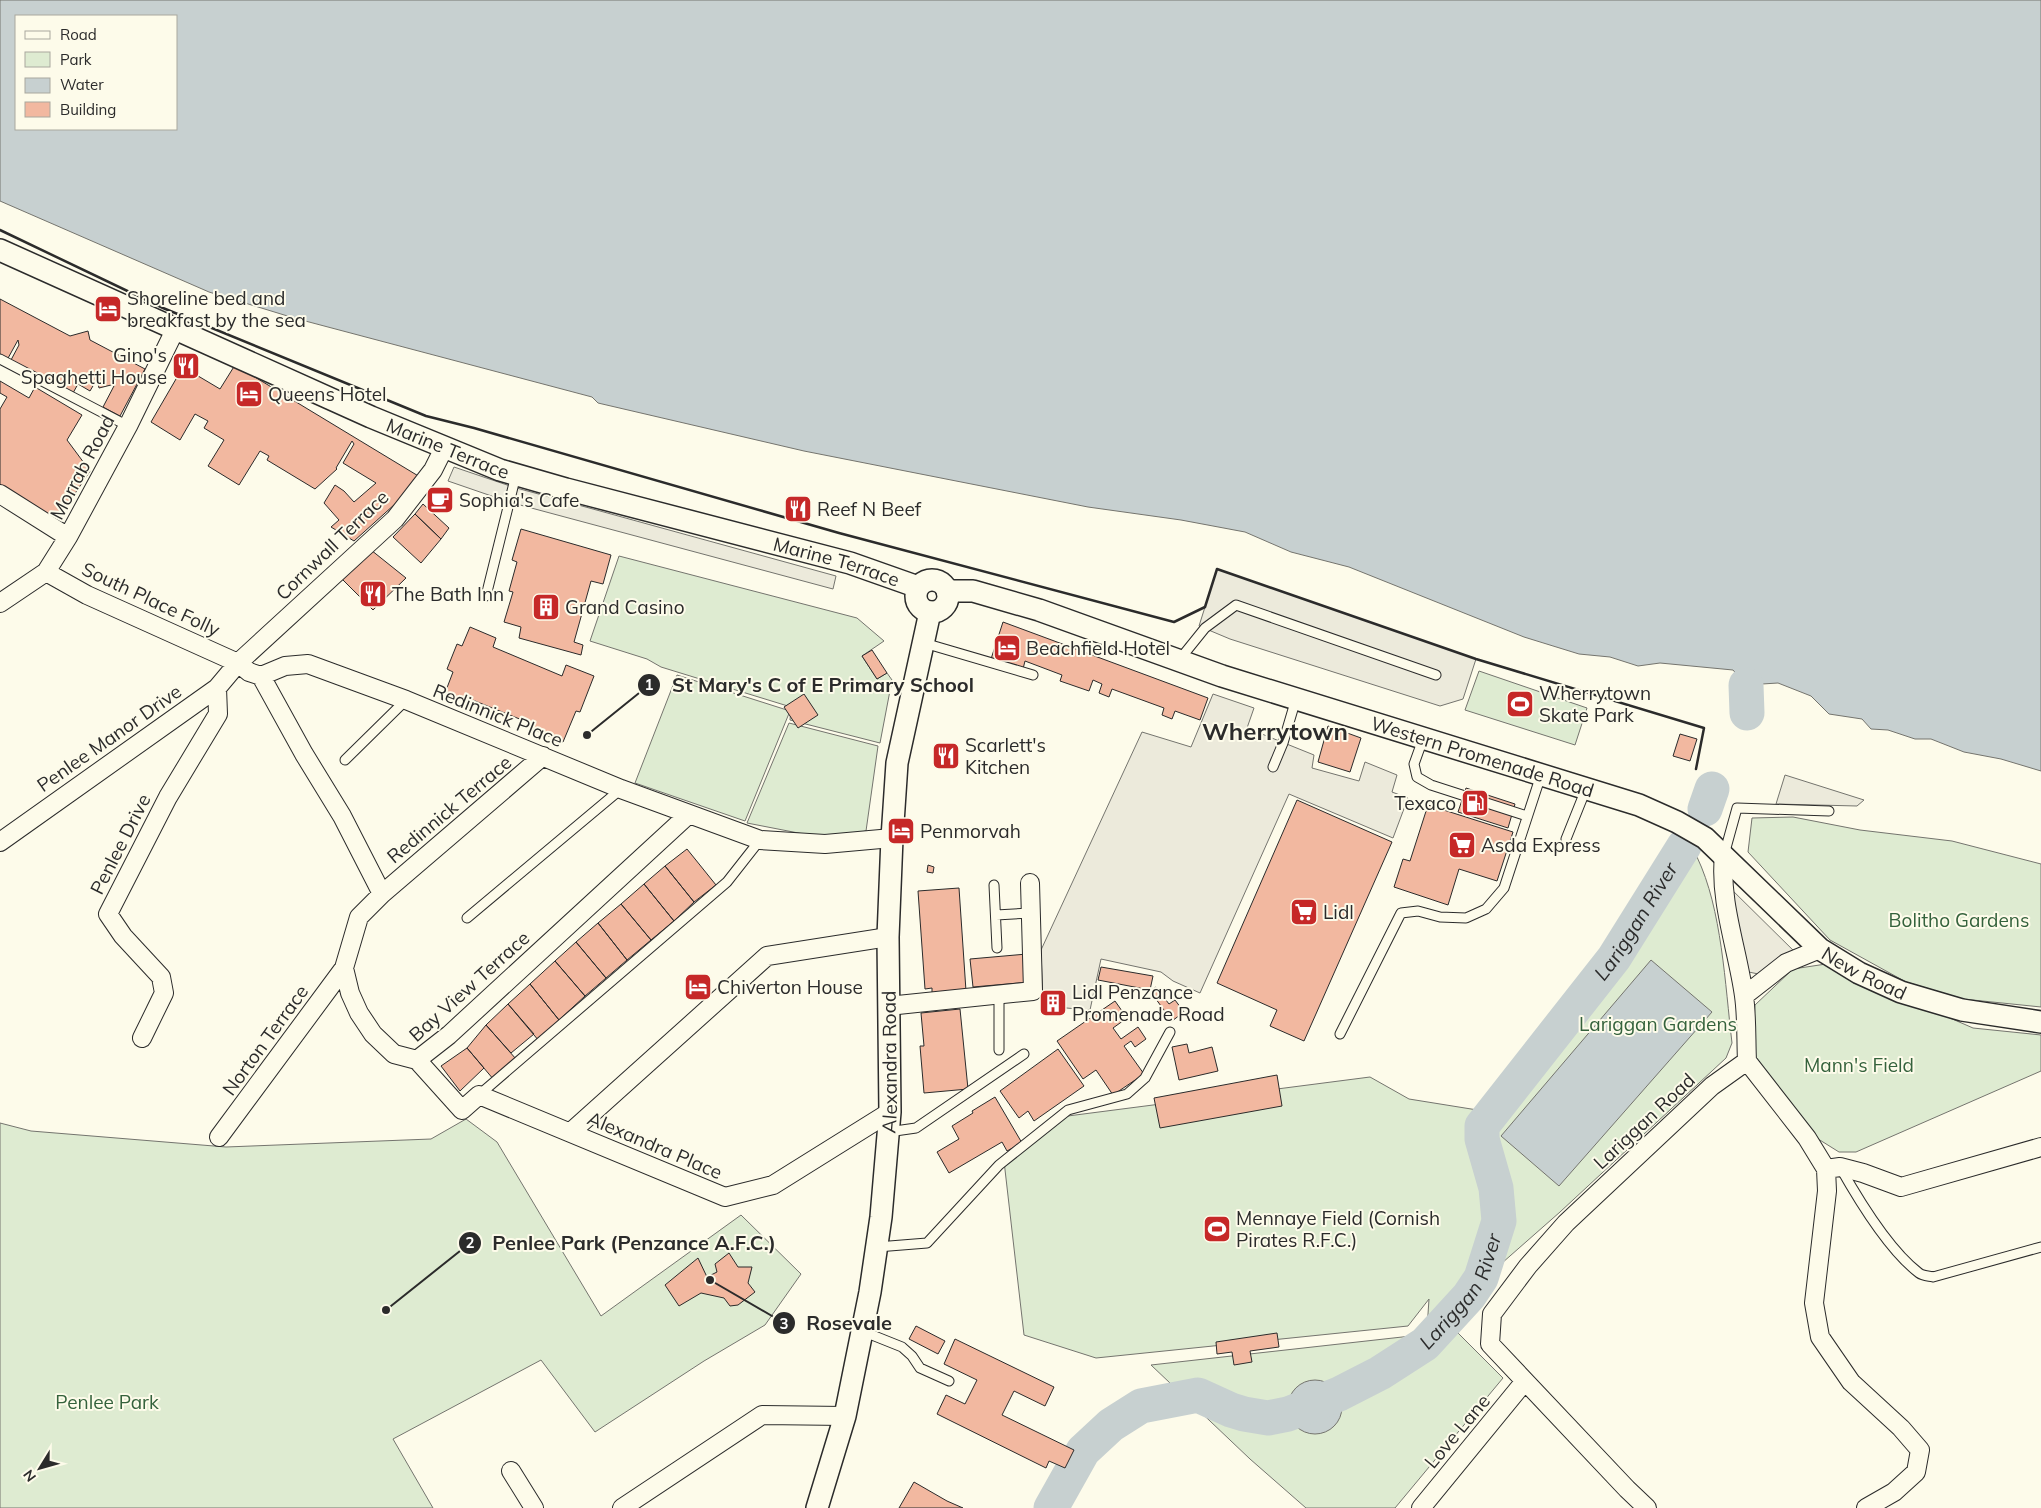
<svg xmlns="http://www.w3.org/2000/svg" width="2041" height="1508" viewBox="0 0 2041 1508" font-family="Mulish,sans-serif">
<rect width="100%" height="100%" fill="#fdfbea"/>
<path fill="#deebd1" stroke="#74746e" d="M619,556L857,618L884,641L862,656L877,679L887,673L892,680L880,743L790,720L791,707L661,667L647,659L590,641Z
M1479,671L1587,708L1575,745L1465,710Z
M677,675L790,711L745,821L635,783Z
M789,723L878,746L866,831L824,838L747,823Z
M1793,817L1860,830L1952,841L2041,864V1007L1963,999L1906,982L1830,940L1748,852L1752,818Z
M1697,857C1722,909 1725,985 1732,1043L1726,1058L1560,1212L1427,1329L1429,1299L1408,1326L1096,1358L1024,1335L1004,1161L1060,1117L1370,1077L1409,1099L1496,1113L1617,960L1672,878Z
M1826,964L1973,1028L2041,1035V1071L1856,1152H1839L1815,1137L1752,1056L1755,1005L1793,969Z
M466,1119L497,1142L601,1316L741,1215L801,1274L765,1325L704,1361L595,1432L541,1360L393,1439L433,1508H0V1123L31,1131L226,1147L431,1139Z
M1456,1331L1503,1378L1395,1508H1306L1250,1459L1151,1365Z"/>
<path fill="#eceadb" stroke="#74746e" d="M454,467L513,487L836,576L833,589L509,502L448,481Z
M1217,569L1476,659L1463,699L1440,706L1230,639L1199,626Z
M1213,694L1254,708L1247,728L1314,755L1312,768L1359,781L1365,762L1397,775L1392,792L1408,798L1393,838L1289,794L1200,993L1173,981L1161,972L1101,959L1090,1010L1043,1006L1041,950L1142,732L1191,747Z
M1785,775L1864,800L1857,806L1776,804Z
M1724,882L1800,957L1768,976L1739,970Z"/>
<path fill="#c7d0d0" stroke="#74746e" fill-rule="evenodd" d="M0,0H2041V771L2001,759L1964,752L1931,739H1915L1888,730L1871,729L1862,719L1829,714L1811,696L1778,683L1746,685L1733,670L1660,663L1638,666L1610,657L1579,654L1524,637L1349,567L1291,552L1245,532L1181,520L1088,507L804,451L598,403L592,397L294,318L209,292L0,201ZM176,16V129H16V16Z
M1651,960L1712,1012L1559,1186L1501,1136Z
M1288 1407a27 27 0 1 1 54 0a27 27 0 1 1-54 0Z"/>
<g fill="none" stroke-linecap="round" stroke-linejoin="round">
<g stroke="#c7d0d0" stroke-width="35">
<path d="M1746,685L1747,713"/>
<path d="M1705,809L1712,789"/>
<path id="s1" d="M1051,1508L1083,1451L1111,1425L1141,1406L1198,1395L1231,1410L1244,1414L1268,1418L1288,1414L1339,1394L1380,1373L1425,1344L1469,1296L1481,1278L1499,1221L1496,1188L1482,1139V1126L1614,958L1684,846"/>
</g>
</g>
<path fill="#f2b8a0" stroke="#2b2b2b" d="M0,299L70,336L88,331L90,340L145,369L120,416L103,407L115,384L99,388L97,379L90,391L78,384L73,393L11,360L19,345L18,340L7,360L0,357Z
M235,365L420,477L415,486L354,541L331,527L339,520L324,503L335,485L344,491L354,502L376,483L343,463L354,444L352,441L336,468L337,469L315,489L267,460L269,456L260,451L239,485L208,466L224,440L204,428L208,421L195,414L180,440L151,422L183,367L220,389Z
M0,381L29,398L35,387L82,415L67,440L90,471L56,522L0,486V409L7,397L0,393Z
M423,504L449,528L441,539L415,514Z
M415,514L441,539L421,563L393,537Z
M521,529L611,555L603,584L591,581L574,642L583,645L581,655L519,638L521,627L504,622L513,592L509,591L517,562L512,560Z
M371,550L406,578L373,610L340,577Z
M1003,622L1208,698L1200,720L1175,711L1172,719L1162,715L1164,708L1112,689L1109,697L1099,693L1102,684L1093,680L1089,691L1060,681L1062,675L1025,661L1023,669L991,659Z
M470,627L496,638L493,647L562,676L566,665L594,676L580,712L576,711L563,742L530,728L532,724L470,699L469,703L445,693L453,672L447,669L457,644L462,646Z
M872,650L887,673L877,679L862,656Z
M804,694L818,715L798,728L784,707Z
M1328,726L1361,738L1350,772L1318,762Z
M1680,734L1697,739L1690,761L1673,756Z
M1466,788L1515,804L1508,828L1458,812Z
M1297,800L1392,842L1304,1041L1270,1026L1277,1010L1217,983Z
M1428,805L1513,832L1497,881L1459,869L1448,905L1394,887L1403,859L1410,861Z
M687,849L716,885L694,902L665,866Z
M928,865L934,867L933,873L927,872Z
M665,866L694,902L674,921L644,884Z
M644,884L674,921L651,940L621,904Z
M959,888L966,991L932,993V988L925,989L918,891Z
M621,904L651,940L627,960L598,923Z
M598,923L627,960L606,978L576,942Z
M576,942L606,978L585,996L555,961Z
M1027,954L1030,982L973,987L970,959Z
M555,961L585,996L559,1020L530,984Z
M1101,967L1153,976L1150,990L1098,980Z
M530,984L559,1020L539,1041L508,1004Z
M1156,987L1169,1004L1175,1000L1184,1012L1172,1021L1150,991Z
M1050,998H1056V1007H1050Z
M1115,1001L1127,1018L1113,1028L1121,1039L1138,1027L1146,1039L1135,1047L1131,1041L1124,1046L1144,1074L1113,1095L1096,1070L1083,1079L1057,1041Z
M508,1004L534,1034L511,1053L486,1025Z
M960,1009L968,1089L924,1093L920,1046H924L921,1013Z
M486,1025L516,1059L494,1080L467,1048Z
M1187,1044L1189,1053L1212,1047L1218,1071L1179,1080L1172,1047Z
M467,1048L484,1068L460,1091L441,1066Z
M1058,1049L1084,1086L1034,1121L1028,1111L1019,1118L1000,1091Z
M1277,1075L1282,1106L1160,1128L1154,1098Z
M995,1097L1022,1143L1007,1151L1002,1142L949,1173L937,1152L959,1139L952,1126L973,1113L972,1111Z
M729,1253L738,1267H752L748,1283L755,1292L738,1305L730,1306L724,1298L701,1293L679,1306L665,1285L698,1258L707,1277L717,1272L715,1264Z
M916,1326L945,1341L938,1354L909,1339Z
M1277,1333L1279,1347L1250,1351L1252,1362L1234,1365L1232,1352L1217,1354L1216,1342Z
M955,1339L1054,1387L1045,1406L1014,1391L1002,1415L1074,1450L1065,1468L1049,1461L1046,1468L937,1414L946,1395L965,1404L977,1380L944,1364Z
M914,1482L947,1501L963,1508H899Z"/>
<g fill="none" stroke-linecap="round" stroke-linejoin="round">
<g stroke="#2b2b2b" stroke-width="11">
<path id="service" d="M0,359L128,426
M486,596L516,475
M924,643L1033,675
M1180,659L1205,628L1236,605L1436,675
M1423,739L1414,764L1417,777L1431,785L1527,816
M345,760L406,700
M1273,767L1283,743L1296,699
M1566,839L1586,789
M1724,855L1737,808L1829,811
M994,885L997,948
M996,915L1031,913
M467,918L621,789
M999,994V1050
M1340,1034L1401,913L1418,911L1440,917L1466,918L1486,909L1504,888L1541,775
M479,1095L727,882L760,840
M888,1132L916,1128L1024,1054
M1840,1167C1858,1199 1890,1251 1919,1273C1923,1276 1929,1276 1933,1277L2041,1247
M877,1247L927,1243L999,1165L1068,1110L1127,1094L1145,1078L1170,1032
M862,1331L902,1347L912,1356L920,1368L949,1381"/>
</g>
<g stroke="#2b2b2b" stroke-width="20">
<path id="minor" d="M0,494L68,537
M46,572L87,595L238,663L249,672L261,676L285,666L308,664L406,700L621,789L760,840L825,844L892,838
M0,603L46,572L68,537L128,426L175,330
M261,676L304,754L342,816L382,894L359,917L344,968L350,993L359,1013L373,1034L394,1054L417,1060L449,1035L688,815
M0,842L217,688L238,663L395,519L433,470L444,448
M1724,856C1719,901 1738,951 1744,996C1747,1017 1746,1040 1747,1061
M382,894L543,756
M1744,996L1786,963L1820,949
M888,1006L1033,991L1030,883
M142,1038L164,993L161,977L123,936L108,914L168,797L218,714L217,688
M417,1060L462,1110L479,1095L725,1197L773,1185L890,1112
M1747,1061L1807,1138L1826,1169L1827,1191L1814,1303L1820,1337L1851,1382L1901,1428L1920,1450L1916,1472L1894,1492L1866,1508
M571,1132L767,956L888,937
M219,1137L344,968
M1826,1169L1840,1167L1863,1173L1901,1187L2041,1147
M511,1471L534,1508
M622,1508L762,1415L845,1416
M1421,1508L1525,1381
M1647,1508L1627,1489L1490,1344L1492,1314L1528,1266L1566,1223L1712,1086L1747,1061"/>
</g>
<g stroke="#2b2b2b" stroke-width="24">
<g id="tertiary">
<path id="s2" d="M0,250L371,417L500,470L566,489L850,563L918,587"/>
<circle cx="932" cy="596" r="16"/>
<path id="s3" d="M947,591H973L1039,610L1222,676L1639,805L1677,822L1705,838L1820,949L1859,973L1901,992L1962,1010L2041,1022"/>
<path id="s4" d="M817,1508L845,1416L870,1292L881,1217L890,1112L888,937L892,838L897,763L930,612"/>
</g>
</g>
<use href="#service" stroke="#fdfbea" stroke-width="9"/>
<use href="#minor" stroke="#fdfbea" stroke-width="18"/>
<use href="#tertiary" stroke="#fdfbea" stroke-width="21"/>
<path stroke="#2b2b2b" stroke-width="2.5" d="M0,230L163,308L426,416L474,428L839,533L1174,622L1205,607L1217,569L1476,659L1704,728L1696,769"/>
</g>
<defs>
<g id="hotel-square" transform="scale(1.4375)"><rect x="-9" y="-9" width="18" height="18" rx="4" fill="#c62828" stroke="#fdfbea"/><path d="M-6-4.5h1.5V1H6V5H4.5V3h-9V5H-6ZM-4 0a1.8 1.8 0 1 1 3.6 0ZM.5 0V-2.5h3Q6-2.5 6 0Z" fill="#fff"/></g>
<g id="restaurant-square" transform="scale(1.4375)"><rect x="-9" y="-9" width="18" height="18" rx="4" fill="#c62828" stroke="#fdfbea"/><path d="M-5-6h1v4h1v-4h1v4h1v-4h1v5L-1.5 .5V6h-2V.5L-5-1ZM5-6V6H3V1.5H1.5Q1.5-4 5-6Z" fill="#fff"/></g>
<g id="cafe-square" transform="scale(1.4375)"><rect x="-9" y="-9" width="18" height="18" rx="4" fill="#c62828" stroke="#fdfbea"/><path d="M-5.5-4.5H6V0H3Q3 3.5 0 3.5H-2.5Q-5.5 3.5-5.5 0ZM3-3.2v2h1.7v-2ZM-6 4.5H4V6H-6Z" fill="#fff"/></g>
<g id="building-square" transform="scale(1.4375)"><rect x="-9" y="-9" width="18" height="18" rx="4" fill="#c62828" stroke="#fdfbea"/><path d="M-4-6H4V6H1V3H-1V6H-4ZM-2.5-4.3h1.7v1.8h-1.7ZM.8-4.3h1.7v1.8H.8ZM-2.5-1h1.7V.8h-1.7ZM.8-1h1.7V.8H.8Z" fill="#fff"/></g>
<g id="stadium-square" transform="scale(1.4375)"><rect x="-9" y="-9" width="18" height="18" rx="4" fill="#c62828" stroke="#fdfbea"/><path d="M0-5a6.5 5 0 1 0 0 10a6.5 5 0 1 0 0-10ZM-3.5-1.8h7v3.6h-7Z" fill="#fff"/></g>
<g id="fuel-square" transform="scale(1.4375)"><rect x="-9" y="-9" width="18" height="18" rx="4" fill="#c62828" stroke="#fdfbea"/><path d="M-5.5-6h7V0h2V4h1.3V-2.5L3-4.5l.8-.8L6-3V5H2.5V1h-1V6h-7ZM-4.2-4.7v3.2H.2V-4.7Z" fill="#fff"/></g>
<g id="supermarket-square" transform="scale(1.4375)"><rect x="-9" y="-9" width="18" height="18" rx="4" fill="#c62828" stroke="#fdfbea"/><path d="M-6-5.5h2.5l.6 2H6L4.5 2H-2.5L-4.4-4H-6ZM-1.5 3.2a1.3 1.3 0 1 0 .1 0ZM3 3.2a1.3 1.3 0 1 0 .1 0Z" fill="#fff"/></g>
</defs>
<g fill-rule="evenodd">
<use href="#hotel-square" x="108" y="309"/>
<use href="#restaurant-square" x="186" y="366"/>
<use href="#hotel-square" x="249" y="394"/>
<use href="#cafe-square" x="440" y="500"/>
<use href="#restaurant-square" x="798" y="509"/>
<use href="#restaurant-square" x="373" y="594"/>
<use href="#building-square" x="546" y="607"/>
<use href="#hotel-square" x="1007" y="648"/>
<use href="#stadium-square" x="1520" y="704"/>
<use href="#restaurant-square" x="946" y="756"/>
<use href="#fuel-square" x="1475" y="803"/>
<use href="#hotel-square" x="901" y="831"/>
<use href="#supermarket-square" x="1462" y="845"/>
<use href="#supermarket-square" x="1304" y="912"/>
<use href="#hotel-square" x="698" y="987"/>
<use href="#building-square" x="1053" y="1003"/>
<use href="#stadium-square" x="1217" y="1229"/>
</g>
<g text-anchor="middle" stroke-width="4" stroke-linejoin="round" paint-order="stroke">
<g font-size="19" fill="#2b2b2b" stroke="#fdfbea" text-anchor="start">
<text x="127" y="305">Shoreline bed and<tspan x="127" dy="22">breakfast by the sea</tspan></text>
<text x="167" y="362" text-anchor="end">Gino's<tspan x="167" dy="22">Spaghetti House</tspan></text>
<text x="268" y="401">Queens Hotel</text>
<text x="459" y="507">Sophia's Cafe</text>
<text x="817" y="516">Reef N Beef</text>
<text x="392" y="601">The Bath Inn</text>
<text x="565" y="614">Grand Casino</text>
<text x="1026" y="655">Beachfield Hotel</text>
<text x="1539" y="700">Wherrytown<tspan x="1539" dy="22">Skate Park</tspan></text>
<text x="965" y="752">Scarlett's<tspan x="965" dy="22">Kitchen</tspan></text>
<text x="1456" y="810" text-anchor="end">Texaco</text>
<text x="920" y="838">Penmorvah</text>
<text x="1481" y="852">Asda Express</text>
<text x="1323" y="919">Lidl</text>
<text x="717" y="994">Chiverton House</text>
<text x="1072" y="999">Lidl Penzance<tspan x="1072" dy="22">Promenade Road</tspan></text>
<text x="1236" y="1225">Mennaye Field (Cornish<tspan x="1236" dy="22">Pirates R.F.C.)</tspan></text>
</g>
<g font-size="19" fill="#2b2b2b" stroke="#fdfbea">
<text dy="7" stroke="none"><textPath href="#s2" startOffset="490">Marine Terrace</textPath></text>
<text transform="translate(82 467) rotate(-62)" y="7">Morrab Road</text>
<text transform="translate(332 545) rotate(-44)" y="7">Cornwall Terrace</text>
<text dy="7" stroke="none"><textPath href="#s2" startOffset="895">Marine Terrace</textPath></text>
<text transform="translate(151 599) rotate(25)" y="7">South Place Folly</text>
<text transform="translate(498 715) rotate(22)" y="7">Redinnick Place</text>
<text transform="translate(109 738) rotate(-35)" y="7">Penlee Manor Drive</text>
<text dy="7" stroke="none"><textPath href="#s3" startOffset="562">Western Promenade Road</textPath></text>
<text transform="translate(449 809) rotate(-40)" y="7">Redinnick Terrace</text>
<text transform="translate(120 844) rotate(-63)" y="7">Penlee Drive</text>
<text dy="7" stroke="none"><textPath href="#s3" startOffset="1010">New Road</textPath></text>
<text transform="translate(469 986) rotate(-42)" y="7">Bay View Terrace</text>
<text transform="translate(265 1040) rotate(-54)" y="7">Norton Terrace</text>
<text dy="7" stroke="none"><textPath href="#s4" startOffset="454">Alexandra Road</textPath></text>
<text transform="translate(1644 1121) rotate(-43)" y="7">Lariggan Road</text>
<text transform="translate(655 1145) rotate(23)" y="7">Alexandra Place</text>
<text transform="translate(1457 1431) rotate(-50)" y="7">Love Lane</text>
</g>
<g font-size="19" fill="#34623c" stroke="#fdfbea">
<text x="1959" y="927">Bolitho Gardens</text>
<text x="1658" y="1031">Lariggan Gardens</text>
<text x="1859" y="1072">Mann's Field</text>
<text x="107" y="1409">Penlee Park</text>
</g>
<g font-size="20" font-style="italic" fill="#2b2b2b" stroke="#fdfbea">
<text dy="7" stroke="none"><textPath href="#s1" startOffset="946">Lariggan River</textPath></text>
<text dy="7" stroke="none"><textPath href="#s1" startOffset="511">Lariggan River</textPath></text>
</g>
<g font-size="24" font-weight="bold" fill="#2b2b2b" stroke="#fdfbea">
<text x="1275" y="740">Wherrytown</text>
</g>
</g>
<path fill="none" stroke="#2b2b2b" stroke-width="2" d="M587 735L649 685M386 1310L470 1243M710 1280L784 1323"/>
<g fill="#2b2b2b" stroke="#fdfbea" stroke-width="2">
<circle cx="587" cy="735" r="5"/>
<circle cx="386" cy="1310" r="5"/>
<circle cx="710" cy="1280" r="5"/>
<circle cx="649" cy="685" r="12"/>
<circle cx="470" cy="1243" r="12"/>
<circle cx="784" cy="1323" r="12"/>
</g>
<g font-size="15" text-anchor="middle" font-weight="bold" fill="#fff">
<text x="649" y="690">1</text>
<text x="470" y="1248">2</text>
<text x="784" y="1329">3</text>
</g>
<g font-size="20" text-anchor="middle" font-weight="bold" fill="#2b2b2b" stroke="#fdfbea" stroke-width="4" stroke-linejoin="round" paint-order="stroke">
<text x="823" y="692">St Mary's C of E Primary School</text>
<text x="634" y="1250">Penlee Park (Penzance A.F.C.)</text>
<text x="849" y="1330">Rosevale</text>
</g>
<rect x="15" y="15" width="162" height="115" fill="#fdfbea" stroke="#a9a89e"/>
<rect x="25" y="31" width="25" height="8" fill="#fdfbea" stroke="#a9a89e"/>
<text x="60" y="40" font-size="15" fill="#2b2b2b">Road</text>
<rect x="25" y="52" width="25" height="15" fill="#deebd1" stroke="#a9a89e"/>
<text x="60" y="65" font-size="15" fill="#2b2b2b">Park</text>
<rect x="25" y="78" width="25" height="15" fill="#c7d0d0" stroke="#a9a89e"/>
<text x="60" y="90" font-size="15" fill="#2b2b2b">Water</text>
<rect x="25" y="102" width="25" height="15" fill="#f2b8a0" stroke="#a9a89e"/>
<text x="60" y="115" font-size="15" fill="#2b2b2b">Building</text>
<g transform="translate(40 1468) rotate(233)" stroke="#fdfbea" stroke-width="4" paint-order="stroke">
<path d="M0-4L9 19L0 12L-9 19Z" fill="#2b2b2b"/>
<text y="-8" font-size="14" font-weight="bold" text-anchor="middle" fill="#2b2b2b">N</text>
</g>
</svg>
